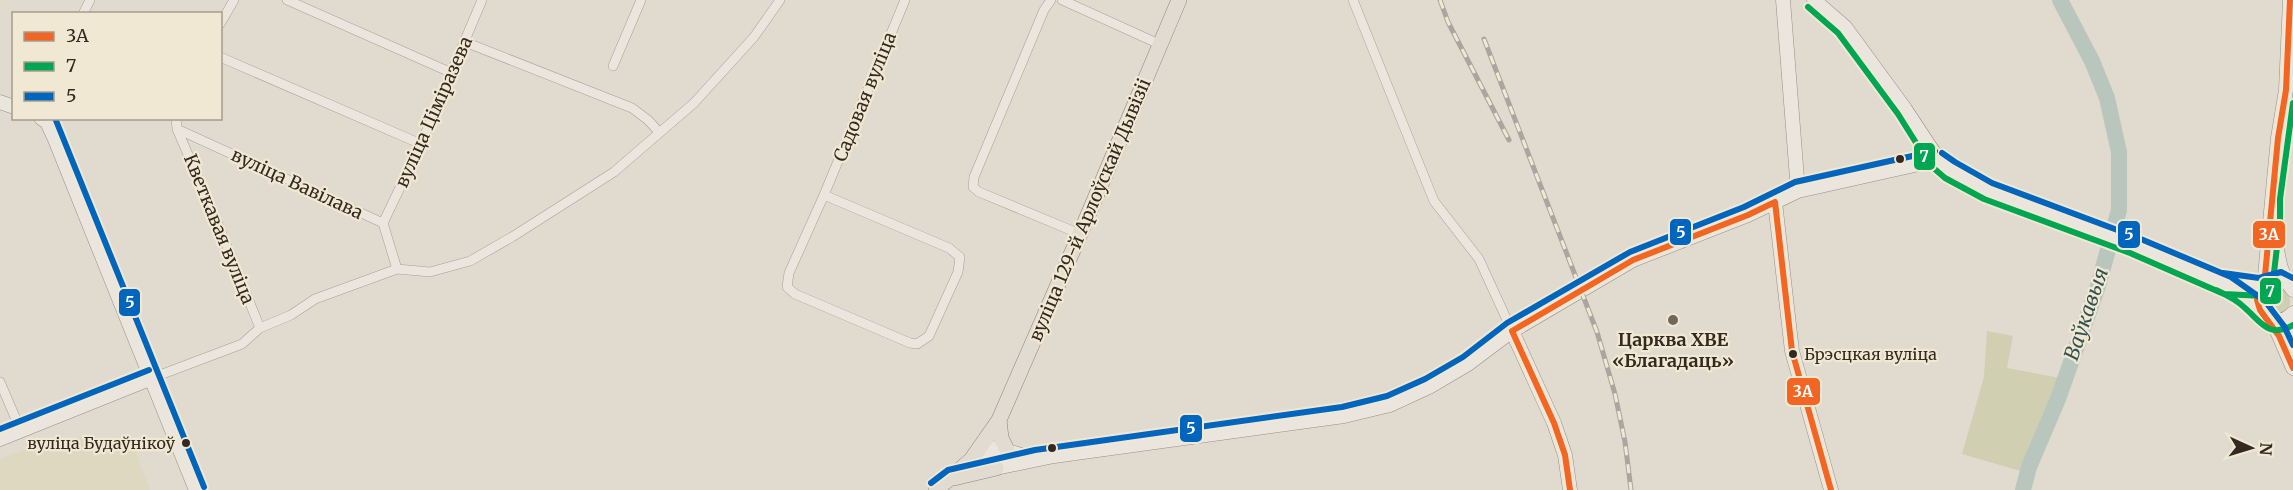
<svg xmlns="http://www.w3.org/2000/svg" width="2293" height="490" viewBox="0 0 2293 490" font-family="Merriweather,serif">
<rect width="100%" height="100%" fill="#e1dace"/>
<path fill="#dfd8c0" d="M92,435L135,450L150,490H0V459L37,445Z"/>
<path fill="#d0cfb2" d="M2264 301a13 13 0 1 1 26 0a13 13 0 1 1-26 0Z
M1987,331L2013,336L2007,368L2060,378L2024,472L1962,454L1984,377Z"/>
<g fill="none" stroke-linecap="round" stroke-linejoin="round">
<path stroke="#b8c6bd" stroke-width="16" d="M2023,490L2029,467L2058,399L2098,286L2119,210V152L2107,98L2092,61L2060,0"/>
<g stroke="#a6a096" stroke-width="10">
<path id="street" d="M287,0L452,73
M1051,0L1044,10L974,177L973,187L979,192L1080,234
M1062,0L1159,44
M1353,0L1434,201L1479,259L1512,331
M83,14L90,0
M220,24L234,0
M465,42L632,108L648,120L659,132
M220,57L421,144
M613,66L641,0
M176,118L177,129L383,223L397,269
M177,129L218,224L260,328
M824,195L789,273L787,287L795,294L910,343L917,344L929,336L958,272L960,257L949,248L824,195L905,0
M383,223L421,144L482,0
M152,378L242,344L260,328L291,315L315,299L397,269L430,272L470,261L512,237L614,172L694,103L754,37L780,0
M0,382L21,431"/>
</g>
<g stroke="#968f86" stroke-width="15">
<path id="secondary" d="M1783,0L1798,191
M1814,0L1845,27L1905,109L1942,165L1988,191L2133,245L2227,285L2258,307L2267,319L2277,331L2293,368
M0,102L14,107
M41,118L47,122L54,137L196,490
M1775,202L1792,351L1831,490
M2274,230C2278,252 2278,273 2293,290
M2227,285L2263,287
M2264,286L2278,138L2286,90L2290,0
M2289,318L2293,341
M2267,319C2277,322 2285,322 2293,313
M1512,331L1554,423L1565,455L1570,490
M0,439L152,378
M1036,459C1017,455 1001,447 982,447L988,461L996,468L1054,456L1344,416L1390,405L1429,387L1468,364L1512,331L1633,260L1748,215L1798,191L1937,160"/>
</g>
<g stroke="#8c857d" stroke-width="16">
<path id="primary" d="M999,420L1001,438L1007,450
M954,478L996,468
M936,490L971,460L999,420L1080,234L1179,0"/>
</g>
<use href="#street" stroke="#eae6de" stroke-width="9"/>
<use href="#secondary" stroke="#eae6de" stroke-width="14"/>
<use href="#primary" stroke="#e1dbd1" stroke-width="15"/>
<g stroke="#aaa59e" stroke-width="5">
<path id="rail" d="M1440,0L1448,22L1509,140
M1484,39L1597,332L1615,394L1625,442L1631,490"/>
</g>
<use href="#rail" stroke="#f1e8d4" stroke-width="3" stroke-dasharray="9" stroke-linecap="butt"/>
<g stroke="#f1e8d4" stroke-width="10">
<path id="bus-1" d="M2290,0L2286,90L2278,138L2264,286L2257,300L2260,310L2279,336L2293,368
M1775,202L1792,351L1831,490
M1512,331L1633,260L1748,215L1775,202
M1512,331L1554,423L1565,455L1570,490"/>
</g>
<g stroke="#f1e8d4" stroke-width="10">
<path id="bus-2" d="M1808,7L1838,33L1898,114L1930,165L1945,178L1984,199L2130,253L2224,294L2263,296L2272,290L2280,221V199L2293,103
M2216,290C2227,295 2237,300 2245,308C2261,322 2269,339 2293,325"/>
</g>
<g stroke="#f1e8d4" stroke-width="10">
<path id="bus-3" d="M55,118L204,487
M1942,153L1955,162L1992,183L2136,237L2231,277L2265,301L2284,326L2293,345
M2223,273L2259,278L2281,272L2293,278
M0,429L149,370
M931,483L948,470L1035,450L1342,407L1387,396L1425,379L1463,357L1507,323L1630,252L1744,207L1795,182L1935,151"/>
</g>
<use href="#bus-1" stroke="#f26522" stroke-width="6"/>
<use href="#bus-2" stroke="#00a651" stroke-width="6"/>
<use href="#bus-3" stroke="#0065bd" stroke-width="6"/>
</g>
<g fill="#342920" stroke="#f1e8d4" stroke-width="2">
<circle cx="1900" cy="159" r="5"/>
<circle cx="1793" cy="354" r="5"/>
<circle cx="186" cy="443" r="5"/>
<circle cx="1052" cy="448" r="5"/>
</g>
<circle fill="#71675d" stroke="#f1e8d4" stroke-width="2" cx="1673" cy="320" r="6"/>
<g text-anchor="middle" stroke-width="4.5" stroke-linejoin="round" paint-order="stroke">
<g font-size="16" fill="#342920" stroke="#f1e8d4" text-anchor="start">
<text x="1804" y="360">Брэсцкая вуліца</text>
<text x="175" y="449" text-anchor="end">вуліца Будаўнікоў</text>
</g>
<g font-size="18" fill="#342920" stroke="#f1e8d4">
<text transform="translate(865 97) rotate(-68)" y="6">Садовая вуліца</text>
<text transform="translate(434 112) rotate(-66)" y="6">вуліца Ціміразева</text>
<text transform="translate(297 184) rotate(25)" y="6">вуліца Вавілава</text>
<text transform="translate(1090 210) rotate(-67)" y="6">вуліца 129-й Арлоўскай Дывізіі</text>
<text transform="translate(219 229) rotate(68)" y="6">Кветкавая вуліца</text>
</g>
<g font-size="18" font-weight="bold" fill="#342920" stroke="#f1e8d4">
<text x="1673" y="346">Царква ХВЕ<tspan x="1673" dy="21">«Благадаць»</tspan></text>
</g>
<g font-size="20" font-style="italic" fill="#31524f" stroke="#f1e8d4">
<text transform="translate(2086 314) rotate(-71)" y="7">Ваўкавыя</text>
</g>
</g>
<g stroke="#f1e8d4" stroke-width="2">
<rect x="1913" y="142" width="23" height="29" rx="6" fill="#00a651"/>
<rect x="1669" y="218" width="23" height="28" rx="6" fill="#0065bd"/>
<rect x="2252" y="220" width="34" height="29" rx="6" fill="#f26522"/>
<rect x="2117" y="220" width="24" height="29" rx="6" fill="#0065bd"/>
<rect x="2259" y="277" width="23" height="28" rx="6" fill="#00a651"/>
<rect x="118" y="288" width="23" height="29" rx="6" fill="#0065bd"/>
<rect x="1786" y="377" width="35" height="29" rx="6" fill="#f26522"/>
<rect x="1179" y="414" width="24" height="29" rx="6" fill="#0065bd"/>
</g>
<g font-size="16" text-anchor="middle" font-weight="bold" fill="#fff">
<text x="1924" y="162">7</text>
<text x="1681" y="238">5</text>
<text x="2269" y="240">3А</text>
<text x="2129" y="240">5</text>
<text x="2270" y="297">7</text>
<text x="130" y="308">5</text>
<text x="1803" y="397">3А</text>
<text x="1191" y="434">5</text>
</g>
<rect x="12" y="12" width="210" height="108" fill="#f1e8d4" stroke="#a59c8c" stroke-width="1.5"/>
<rect x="24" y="32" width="30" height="9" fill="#f26522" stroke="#a59c8c" stroke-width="1.5"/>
<text x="66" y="42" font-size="18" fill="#342920">3А</text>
<rect x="24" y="62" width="30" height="9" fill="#00a651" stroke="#a59c8c" stroke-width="1.5"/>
<text x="66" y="72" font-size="18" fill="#342920">7</text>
<rect x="24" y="92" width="30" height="9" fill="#0065bd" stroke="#a59c8c" stroke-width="1.5"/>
<text x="66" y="102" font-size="18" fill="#342920">5</text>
<g transform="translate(2251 448) rotate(94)" stroke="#f1e8d4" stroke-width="4.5" paint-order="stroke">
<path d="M0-4.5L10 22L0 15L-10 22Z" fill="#342920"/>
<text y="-9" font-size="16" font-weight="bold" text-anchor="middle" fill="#342920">N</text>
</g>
</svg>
